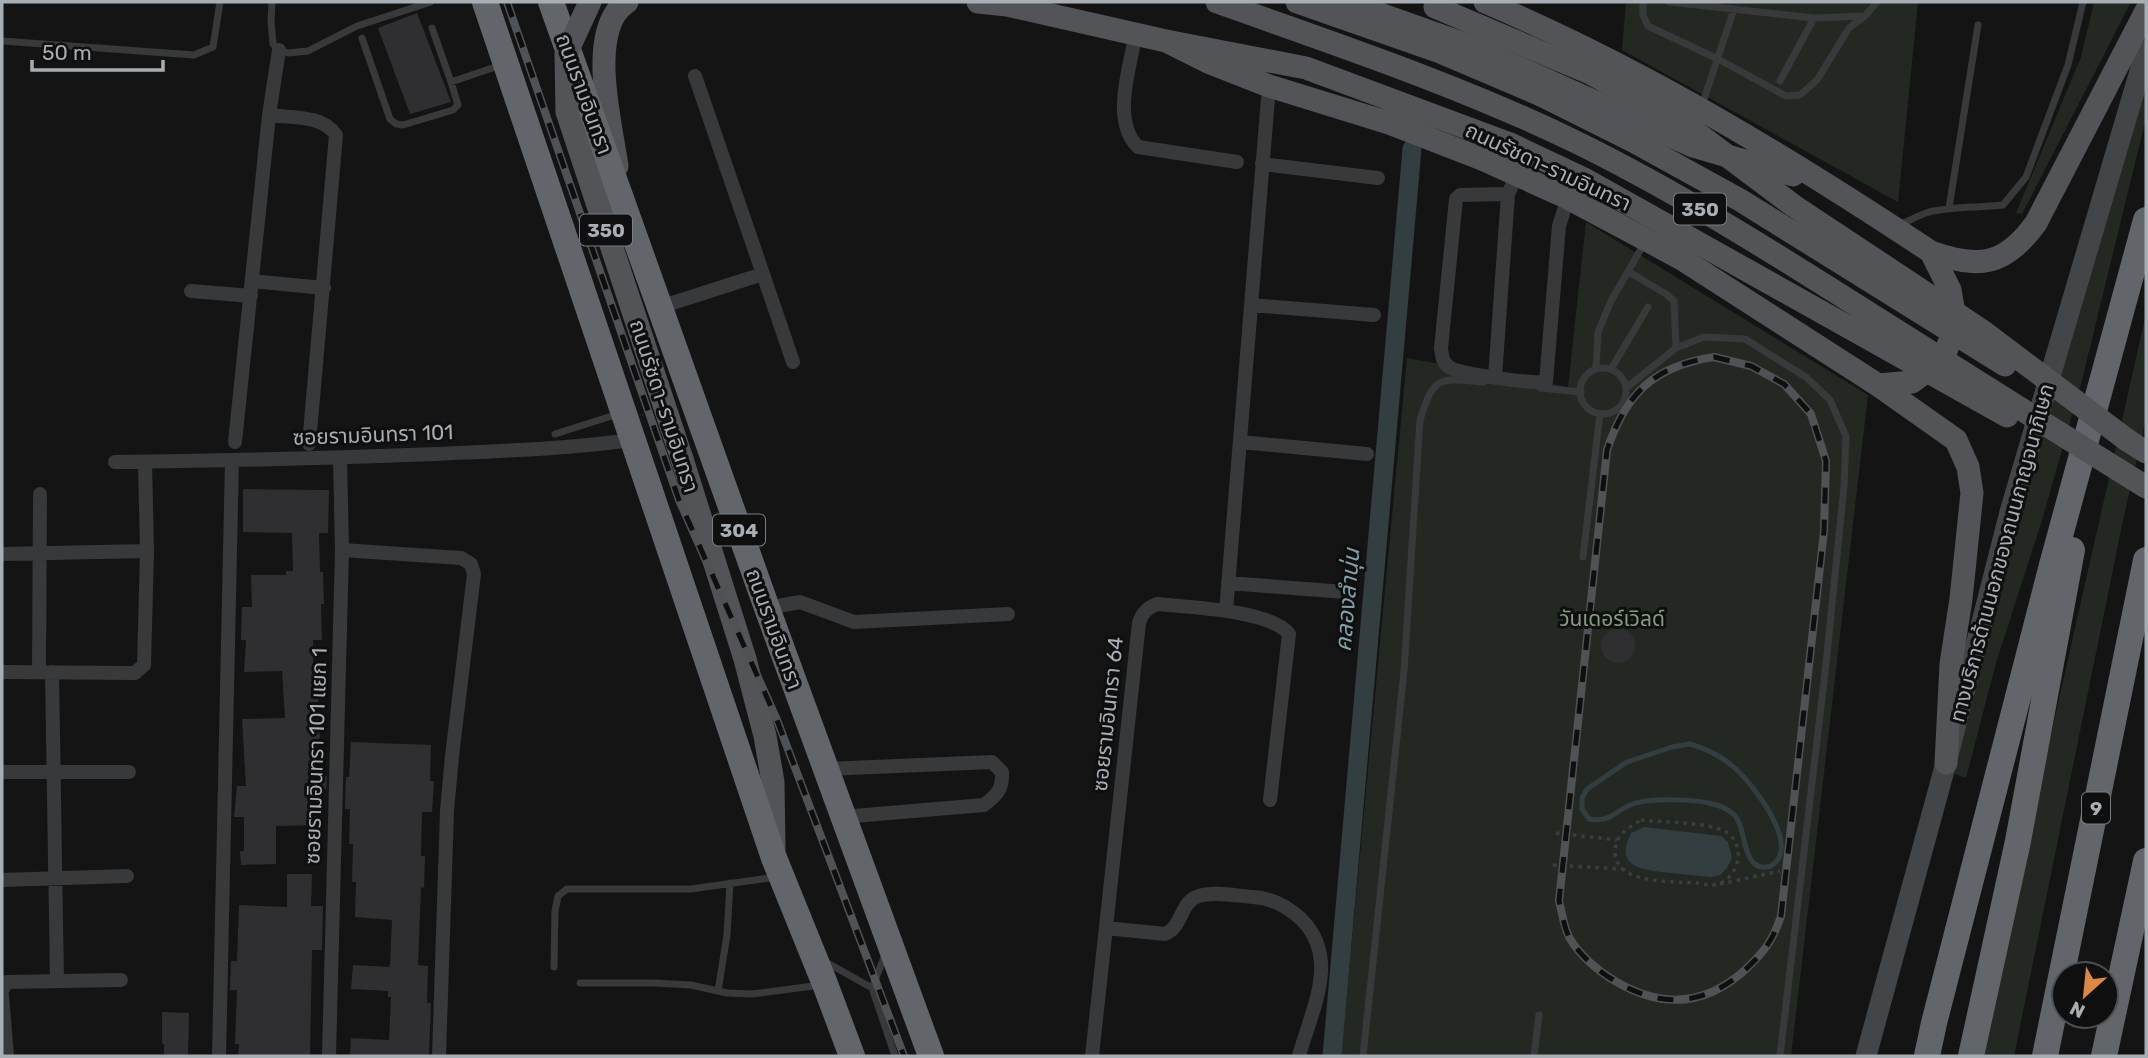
<svg xmlns="http://www.w3.org/2000/svg" width="2148" height="1058" viewBox="0 0 2148 1058" font-family="Rubik,'Noto Sans Thai',sans-serif">
<rect width="100%" height="100%" fill="#141415"/>
<path fill="#232922" d="M1626,2H1918L1898,202L1622,50Z
M2094,2H2131L2022,214L2016,213L2081,57Z
M2146,77V118L2082,380L2043,517L1996,663L1966,778L1952,773L2031,471Z
M1586,222L1868,395L1791,1056H1341L1407,358L1568,387Z
M2146,314V419L2122,525L2014,1056H1982L2050,739Z"/>
<path fill="#333e40" d="M1644,827L1721,836L1728,842L1732,858C1727,869 1723,876 1711,877C1697,876 1684,874 1671,873C1645,870 1613,869 1631,833Z"/>
<g fill="none" stroke-linecap="round" stroke-linejoin="round">
<path stroke="#333e40" stroke-width="5" d="M1690,744C1708,749 1723,757 1737,770C1754,786 1796,840 1776,862C1772,865 1772,867 1767,867C1740,871 1748,824 1732,813C1728,809 1718,805 1713,804C1696,799 1649,798 1633,804C1615,810 1611,823 1589,819L1582,809V798L1587,789L1627,762L1672,747Z"/>
<path stroke="#333e40" stroke-width="19" d="M1332,1056L1412,149"/>
</g>
<path fill="#2f2f31" d="M417,13L451,102L410,114L378,28Z
M243,489L329,490L328,533H319L320,572H323L324,604H321L322,640H313V685H318L321,776H327L326,790H319L320,825L276,826V864L241,865L240,851H244V817H234L237,786H246L242,719L285,718L282,671L244,672L246,640H241L242,607H252L251,575H286V571H293L292,533L243,532Z
M1601 646a17 17 0 1 1 34 0a17 17 0 1 1-34 0Z
M351,742L431,745L430,781H434L432,812H422L421,856H425L424,888L421,887L418,965L428,966L427,1003H431L429,1056H350L351,1038L389,1040L391,997H388V991L351,989L353,965L389,967L390,965L392,920L355,917L356,882H352L353,844H349L350,809H345L346,777H349Z
M287,874H312L311,906H323L322,950H312L310,1056H238L239,1044H235L237,990H230L231,961H237L239,905L287,907Z
M162,1012L189,1013L188,1056H164V1044H162Z"/>
<g fill="none" stroke-linecap="round" stroke-linejoin="round">
<path stroke="#3b3e40" stroke-width="3.5" stroke-dasharray="3.5 5" stroke-linecap="butt" d="M1641,820C1661,822 1709,822 1726,832C1748,846 1738,882 1713,885C1708,885 1702,884 1697,883C1673,881 1615,885 1615,852C1615,835 1628,828 1641,820Z
M1556,833L1617,840
M1553,865L1622,869
M1720,884L1780,871"/>
<path stroke="#37393b" stroke-width="7" d="M272,2L271,21L273,44L279,50L288,53L308,51L357,26L431,2
M1643,2V15L1648,26L1718,59L1786,96L1800,95L1817,80L1849,28L1865,16L1877,2
M1669,2L1814,18L1864,16
M432,28L451,82L501,65
M362,38L390,119L396,124L403,125L453,110L458,105L451,82
M2,41L194,55L213,47L220,2
M1780,81L1814,18
M1702,105L1734,9
M1949,208L1978,25
M1898,226C1908,221 1919,215 1929,212C1953,206 1978,208 2003,205L2026,177L2068,65L2083,2
M1629,272L1666,294L1674,301L1676,348
M1580 391a23 23 0 1 1 46 0a23 23 0 1 1-46 0Z
M1596,369L1598,332L1611,301L1645,242
M1611,369L1648,307
M1540,388L1581,392
M1626,388L1676,348L1704,337L1745,339L1806,377L1830,400L1846,436L1844,486L1826,664L1780,1056
M555,434L618,414
M1583,557L1600,414
M885,955L872,988L895,1056
M824,961L872,988
M554,967L555,911L558,896L567,889H691L776,877
M580,983H655L691,985L727,993L752,994L821,985
M718,991L727,935L730,883
M1363,1056L1404,671L1420,420C1434,375 1439,378 1483,382
M1534,1056L1539,1015"/>
<path stroke="#37393b" stroke-width="14" d="M1136,33C1130,67 1111,121 1138,147L1237,162
M269,115C292,118 323,115 336,135L309,444
M1262,164L1378,178
M1517,175L1508,194L1460,195L1456,199L1441,348C1442,355 1442,362 1449,367C1458,374 1534,384 1546,382L1559,226L1568,198
M763,274L793,362
M252,281L324,288
M191,291L251,296
M1251,305L1374,315
M660,307L763,274L695,76
M1495,377L1508,194
M235,442L269,115L279,50
M1240,442L1367,454
M115,462C222,461 328,458 435,454C500,451 566,449 631,440
M342,550L461,558L471,564L474,574L452,756L447,811L439,1056
M2,554L147,551
M1228,583L1345,592
M767,608L800,602L854,622L1008,614
M1226,611L1269,86
M2,672L135,673L144,665L147,551L145,462
M39,672L40,494
M52,672L57,981
M825,769L992,762L1002,772C1003,789 997,795 984,805L842,817
M2,772H129
M2,880L127,876
M1106,928L1165,934C1183,927 1180,901 1199,896C1214,891 1237,896 1253,897C1271,898 1288,907 1301,919C1341,958 1311,1011 1299,1056
M2,990L7,982L121,980
M2,995L7,1056
M219,1056L232,460
M329,1056L342,550L340,458
M1092,1056L1139,623C1142,613 1147,608 1157,604C1186,607 1271,610 1289,634L1270,800"/>
<path stroke="#434649" stroke-width="21" d="M1866,1056L1946,763L2010,512L2146,51"/>
<path stroke="#525458" stroke-width="23" d="M978,2L1007,5L1166,41L1306,68L1510,144
M1297,2L1440,52L1541,95
M1346,2L1473,47L1693,146L1793,175
M1485,2C1643,69 1789,158 1931,252C1979,269 2005,266 2036,223L2146,11
M1166,41L1208,62L1269,86L1389,123L1482,159L1568,198L1682,259L1878,385L1956,440L1968,467L1972,493L1961,599L1951,664L1946,763
M617,166C611,124 592,51 615,14C618,9 623,5 627,2
M1878,385L1912,382L1943,359L1956,324L1950,290L1931,252
M2127,440L2146,452
M682,459L745,659L765,736L773,782L774,848"/>
<path stroke="#62666a" stroke-width="26" d="M485,2L774,858L825,984L852,1056
M551,2L767,608L931,1056
M1927,1056L1934,1023L2052,565L2146,220
M1971,1056L2018,841L2072,550
M2045,1056L2146,560
M2104,1056L2146,861"/>
<g stroke="#505356" stroke-width="8">
<path id="rail" d="M507,2L679,500L777,720L904,1056
M1714,357L1751,366L1784,384L1811,414L1826,461L1824,531L1781,916C1773,940 1765,951 1746,969C1706,1006 1662,1009 1615,981C1598,971 1579,955 1569,937C1564,927 1562,913 1559,901L1607,450C1626,393 1654,366 1714,357Z"/>
</g>
<use href="#rail" stroke="#0f0f10" stroke-width="5" stroke-dasharray="16" stroke-linecap="butt"/>
<path stroke="#525458" stroke-width="23" d="M590,2L566,54L567,112L682,459
M1217,2C1338,45 1461,86 1576,142C1684,195 1785,260 1886,324C1973,379 2059,433 2146,487
M1435,7L1590,73L1690,128L1794,206L1981,330L2127,440
M1541,95L1633,141L1740,200L2005,365
M1510,144L1586,180L2007,416"/>
</g>
<g text-anchor="middle" stroke-width="6" stroke-linejoin="round" paint-order="stroke">
<g fill="#0f0f10" stroke="#797e83" stroke-width="2">
<rect x="1674" y="193.5" width="52" height="31" rx="5"/>
<rect x="580" y="214.5" width="52" height="31" rx="5"/>
<rect x="713" y="514.5" width="52" height="31" rx="5"/>
<rect x="2082" y="792.5" width="28" height="31" rx="5"/>
</g>
<g font-size="19" font-weight="bold" fill="#a7aeb4">
<text x="1700" y="216">350</text>
<text x="606" y="237">350</text>
<text x="739" y="537">304</text>
<text x="2096" y="815">9</text>
</g>
<g font-size="21" fill="#a7aeb4" stroke="#0f0f10">
<text transform="translate(584 94) rotate(70)" y="7">ถนนรามอินทรา</text>
<text transform="translate(1548 167) rotate(25)" y="7">ถนนรัชดา-รามอินทรา</text>
<text transform="translate(664 406) rotate(72)" y="7">ถนนรัชดา-รามอินทรา</text>
<text transform="translate(373 435) rotate(-2)" y="7">ซอยรามอินทรา 101</text>
<text transform="translate(2002 553) rotate(-75)" y="7">ทางบริการด้านนอกของถนนกาญจนาภิเษก</text>
<text transform="translate(774 629) rotate(70)" y="7">ถนนรามอินทรา</text>
<text transform="translate(1108 714) rotate(-84)" y="7">ซอยรามอินทรา 64</text>
<text transform="translate(316 756) rotate(-88)" y="7">ซอยรามอินทรา 101 แยก 1</text>
</g>
<g font-size="21" fill="#859c80" stroke="#0f0f10">
<text x="1612" y="626">วันเดอร์เวิลด์</text>
</g>
<g font-size="23" font-style="italic" fill="#82a1aa" stroke="#0f0f10">
<text transform="translate(1347 600) rotate(-85)" y="8">คลองลำนุ่น</text>
</g>
</g>
<rect width="2148" height="1058" fill="none" stroke="#a7aeb4" stroke-width="7"/>
<g transform="translate(2085 995) rotate(207)"><circle r="33" fill="#0f0f10" stroke="#4c4f52" stroke-width="2"/>
<path d="M0-5L12 26L0 18L-12 26Z" fill="#da8747"/>
<text y="-10" font-size="19" font-weight="bold" text-anchor="middle" fill="#a7aeb4">N</text>
</g>
<path d="M32 60v10h131v-10" fill="none" stroke="#a7aeb4" stroke-width="3.5"/>
<text x="42" y="60" font-size="21" fill="#a7aeb4" stroke="#0f0f10" stroke-width="5" paint-order="stroke">50 m</text>
</svg>
